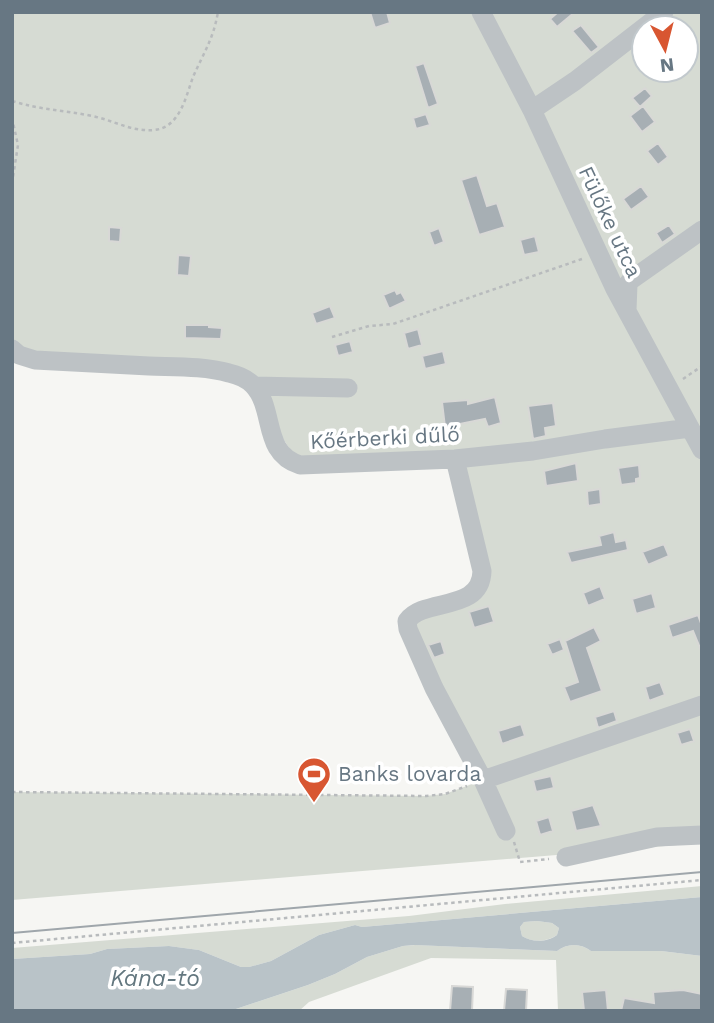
<svg xmlns="http://www.w3.org/2000/svg" width="714" height="1023" viewBox="0 0 714 1023" font-family="'Work Sans',sans-serif">
<rect width="100%" height="100%" fill="#f6f6f3"/>
<path fill="#d6dbd3" fill-rule="evenodd" d="M12,12H702V843L12,900V792L425,796L445,794L483,780L408,629L482,580L455,459L300,465L244,378L12,349ZM644,28H686V70H644Z
M702,886V897L362,927L355,925L319,935L271,961L249,967H241L199,950L169,946L107,949L90,954L12,959V948L409,916L505,904Z
M537,921L552,923L559,928L557,935C547,942 532,943 522,936L520,927L524,922Z
M415,945L557,951C567,943 581,943 591,951H661L702,956V1011H558L556,960L431,958L309,1002L299,1011H230L308,985L335,974L367,957L403,946Z"/>
<path fill="#b9c3c8" fill-rule="evenodd" d="M702,897V956L661,951H591C581,943 567,943 557,951L414,945L403,946L367,957L335,974L308,985L230,1011H12V959L90,954L107,949L169,946L199,950L241,967H249L271,961L319,935L355,925L362,927ZM537,921L552,923L559,928L557,935C548,942 532,943 522,936L520,927L524,922Z"/>
<path fill="#a7afb4" stroke="#d8d8d6" stroke-width="2" d="M370,12H387L390,23L375,28Z
M558,12H575L557,27L550,19Z
M581,25L599,47L591,53L572,31Z
M424,63L438,104L428,108L415,66Z
M645,88L652,96L640,107L632,98Z
M643,106L655,122L642,132L630,116Z
M426,114L430,125L416,129L413,118Z
M658,143L668,157L658,165L647,151Z
M477,175L487,206L497,203L505,227L479,235L461,180Z
M641,186L649,197L631,210L623,199Z
M669,225L675,234L662,243L656,233Z
M109,227L121,228L120,242L109,241Z
M439,228L444,242L434,246L429,232Z
M535,236L539,252L524,255L520,240Z
M178,255L191,256L189,276L177,275Z
M395,290L397,294L401,292L406,301L389,309L383,295Z
M330,306L335,318L316,324L312,313Z
M185,325H209V327L222,328L221,339L185,338Z
M418,329L422,345L408,349L404,333Z
M350,341L353,352L338,356L335,345Z
M443,351L446,364L425,369L422,356Z
M495,397L501,423L488,427L485,419L445,427L442,402L468,400V404Z
M553,403L556,426L545,428L546,436L533,439L528,406Z
M576,463L578,481L546,486L544,471Z
M639,465L640,478L636,479V483L621,485L618,468Z
M600,489L601,504L588,506L587,491Z
M614,532L616,542L626,540L628,550L571,563L567,552L601,545L599,536Z
M664,544L669,556L648,565L642,552Z
M600,586L605,599L588,606L583,593Z
M652,593L656,608L636,614L632,599Z
M489,606L494,622L474,628L469,612Z
M698,615L702,626V653L693,631L672,638L668,625Z
M594,627L601,641L587,648L602,691L570,702L564,687L578,682L565,641Z
M560,639L564,650L552,655L547,644Z
M441,641L445,654L434,658L428,645Z
M660,682L665,695L649,701L645,687Z
M614,711L617,721L598,728L595,717Z
M521,724L525,736L502,744L498,731Z
M690,729L694,741L681,745L677,733Z
M551,776L554,788L536,792L533,780Z
M593,805L601,826L576,831L571,811Z
M549,817L553,831L540,835L536,821Z
M452,986L473,987L472,1011H450Z
M506,989L527,990L526,1011H504Z
M606,990L608,1011H584L582,992Z
M683,990L702,994V1011H621L624,998L654,1003L653,992Z"/>
<g fill="none" stroke-linecap="round" stroke-linejoin="round">
<path stroke="#b8bbbd" stroke-width="2.5" stroke-dasharray="3.5 3.5" stroke-linecap="butt" d="M12,101C41,110 63,110 92,116C113,120 131,132 154,130C180,128 186,96 193,77C204,52 213,40 218,12
M12,118L18,145L12,183
M332,337L369,326L393,324L582,259
M683,379L702,366
M12,792L426,796L445,794L467,786
M514,842L520,862L549,859
M12,943L702,880"/>
<path stroke="#bdc2c5" stroke-width="19" d="M481,12L532,110L615,289L702,450
M532,110L575,81L664,12
M627,310L628,284L631,280L702,230
M12,349L19,355L35,360C73,362 111,364 149,366C175,367 204,366 229,373C238,375 247,379 253,385C276,409 261,453 300,465L455,459L533,451L605,439L690,428
M254,386L348,388
M455,459L482,571C481,613 424,597 407,621L408,629L434,688L483,780L506,831
M483,780L702,705
M566,857L657,837L702,835"/>
<path stroke="#9fa6ab" stroke-width="2" d="M12,933L702,872"/>
</g>
<defs>
<g id="stadium-pin" transform="scale(1.75)"><path d="M0 17L-7.5 6A9.5 9.5 0 1 1 7.5 6Z" fill="#d85631" stroke="#fff"/><path d="M0-5a6.5 5 0 1 0 0 10a6.5 5 0 1 0 0-10ZM-3.5-1.8h7v3.6h-7Z" fill="#fff"/></g>
</defs>
<g fill-rule="evenodd">
<use href="#stadium-pin" x="314" y="774"/>
</g>
<g text-anchor="middle" stroke-width="7" stroke-linejoin="round" paint-order="stroke">
<g font-size="21" fill="#677783" stroke="#fff">
<text transform="translate(610 222) rotate(65)" y="7">Fülőke utca</text>
<text transform="translate(385 438) rotate(-3)" y="7">Kőérberki dűlő</text>
</g>
<g font-size="21" fill="#677783" stroke="#fff" text-anchor="start">
<text x="338" y="781">Banks lovarda</text>
</g>
<g font-size="23" font-style="italic" fill="#63777f" stroke="#fff">
<text x="155" y="986">Kána-tó</text>
</g>
</g>
<rect width="714" height="1023" fill="none" stroke="#677783" stroke-width="28"/>
<g transform="translate(665 49) rotate(173)"><circle r="33" fill="#ffffff" stroke="#c2c9cd" stroke-width="2"/>
<path d="M0-5L12 26L0 18L-12 26Z" fill="#d85631"/>
<text y="-10" font-size="19" font-weight="bold" text-anchor="middle" fill="#677783">N</text>
</g>
</svg>
